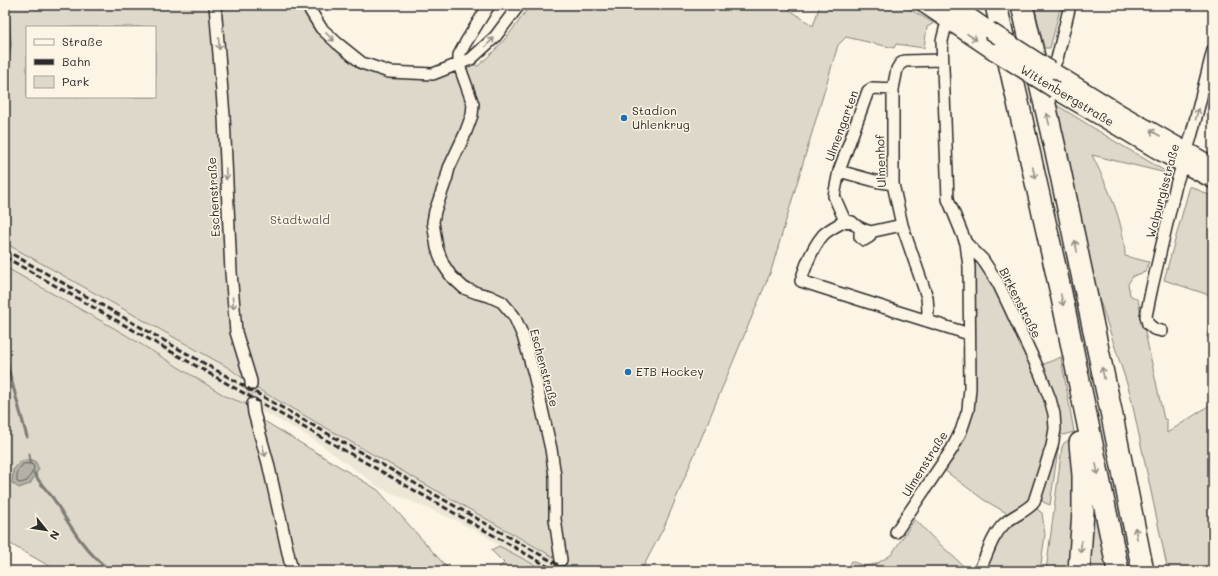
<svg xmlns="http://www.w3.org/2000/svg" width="1218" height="576" viewBox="0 0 1218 576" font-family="Mali,sans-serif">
<rect width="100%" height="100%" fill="#fcf5e5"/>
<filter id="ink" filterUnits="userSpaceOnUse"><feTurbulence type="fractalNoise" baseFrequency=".025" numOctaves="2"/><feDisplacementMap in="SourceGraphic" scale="8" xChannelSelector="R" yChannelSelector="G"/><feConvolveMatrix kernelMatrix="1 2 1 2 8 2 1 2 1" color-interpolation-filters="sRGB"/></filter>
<g filter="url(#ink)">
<path fill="#ece6d7" d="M5,243L229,368L256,388L578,571H546L499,546L484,535L455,520L380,488L320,444L299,431L254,407L227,397L121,332L5,267Z"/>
<path fill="#ded8ca" stroke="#84827a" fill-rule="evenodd" d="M5,5H304L327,42L361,69L388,77L432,80L470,63L478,66C500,47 514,29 530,5H783L813,26L820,5H902L934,23L927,27L924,48L896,44L894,48L846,37L838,45L771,271L664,527L641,571H578L256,388L229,368L5,243ZM27,27H155V97H27Z
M1034,5H1061L1050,48H1044Z
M1047,99L1116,142L1170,174L1092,155C1107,186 1124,220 1125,256L1149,262L1145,272L1133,276L1128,284L1130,295L1138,300L1164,419L1167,420V433L1213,403V571H1168L1130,393L1081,243Z
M1190,186L1213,197V337H1207L1212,296L1164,280Z
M976,261L981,264L1039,366L1061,357L1074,432L1063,435L1058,432L1029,510L1037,509L1042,513L1045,535L1040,571H980L1012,516L984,500L944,470L956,451L971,421L976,388L974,266Z
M5,267L121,332L227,397L246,404L250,419L266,422L378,490L450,571H58L5,541Z
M1069,440L1076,441L1073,571H1046L1062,447L1064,443Z
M1058,445V449L1050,505L1043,502L1040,495Z
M1091,494L1107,571H1085Z
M915,519L932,537L969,571H846L851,561L864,566L876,564L891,555Z
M499,546L546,571H496L504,563L491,550Z"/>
<path fill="#b4b0a5" stroke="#7d7b74" d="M30,459L35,461L39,469L30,484L19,488L12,483L13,470L21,461Z"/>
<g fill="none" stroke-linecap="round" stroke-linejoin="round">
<path stroke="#62605c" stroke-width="1" d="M30,464L33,465L34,469L27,481L20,483L17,482V472L23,464Z"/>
<path stroke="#7d7b74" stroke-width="3" d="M5,86L10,45L8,5
M5,357L27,437
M29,454L30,463
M34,473C40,484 46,489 53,498C69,524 85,553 111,571"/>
<path stroke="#d2cdc0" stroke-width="11" stroke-dasharray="11 5.5" stroke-linecap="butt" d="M251,385L253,404
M560,571L561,560"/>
<g stroke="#2b2b2b" stroke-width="14">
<path id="minor" d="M215,5L224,116L231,272L236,332L251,381V385
M307,5L321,28L337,43L362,63L389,72L433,74L471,59L495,37L519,5
M489,5L466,42L459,55V65L473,104L472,115L465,134L449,168L446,180L435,211L433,222L437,248L443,264L451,276L464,288L477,293L489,296L502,302L514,316L523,336L534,374L551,449L555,476V519L561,560
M952,15L945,29L942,41L948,199L966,243L983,260L998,283L1009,306L1040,373L1050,399L1054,414L1055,429L1052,446L1034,502C1029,510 1012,516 1004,524C991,537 987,556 979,571
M1051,70L1057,59L1070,5
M893,89L873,88L868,91L839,171L834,196L845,221L852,222C857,228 863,229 870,232L902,225
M839,171L875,181L893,184
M845,221C838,225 829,229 823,235C812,248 806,264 801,281L873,304L969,334
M863,230L860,233V237L864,240L869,237L870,235L868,231
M927,321L928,311L927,297L902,225L893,184V89L897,69L900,64L905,61L942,60
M1162,331L1154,329L1148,324L1146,316L1152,287L1176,185L1191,137L1213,50
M253,404L254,413L268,463L292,571
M896,532L952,449L961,431L968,410L970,388L969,267L966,243"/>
</g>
<g stroke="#2b2b2b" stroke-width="19">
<path id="secondary" d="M925,5L995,52
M953,5L989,30
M1051,70L1122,114L1213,166
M1055,90L1162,153L1213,180"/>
</g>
<g stroke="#2b2b2b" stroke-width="24">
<path id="motorway" d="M996,5L1061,293L1118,571
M1022,5L1058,161L1111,411L1143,571
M1079,571L1083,511V475L1080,443"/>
</g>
<use href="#minor" stroke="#fcf5e5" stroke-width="11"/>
<use href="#secondary" stroke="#fcf5e5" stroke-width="16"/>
<use href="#motorway" stroke="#fcf5e5" stroke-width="21"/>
<path stroke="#2b2b2b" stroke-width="3" stroke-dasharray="6 3" stroke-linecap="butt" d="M5,250L569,571
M5,257L556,571"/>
<g stroke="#2b2b2b" stroke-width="19" stroke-linecap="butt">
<path id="secondary-bridge" d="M989,30L1051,70
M995,52L1055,90"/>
</g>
<use href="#secondary-bridge" stroke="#fcf5e5" stroke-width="16"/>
</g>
<defs><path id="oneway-shaft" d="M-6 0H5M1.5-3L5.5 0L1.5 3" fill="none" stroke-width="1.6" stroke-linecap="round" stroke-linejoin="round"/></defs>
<g stroke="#949088">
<use href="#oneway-shaft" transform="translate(330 37) rotate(45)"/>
<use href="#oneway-shaft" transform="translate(972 37) rotate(33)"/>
<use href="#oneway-shaft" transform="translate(490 42) rotate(-46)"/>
<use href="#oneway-shaft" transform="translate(219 44) rotate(86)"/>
<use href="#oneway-shaft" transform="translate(1197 114) rotate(-76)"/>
<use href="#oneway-shaft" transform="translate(1048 119) rotate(-103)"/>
<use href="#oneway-shaft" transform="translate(1155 133) rotate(-150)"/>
<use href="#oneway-shaft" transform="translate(1034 173) rotate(77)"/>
<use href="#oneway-shaft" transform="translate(226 174) rotate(88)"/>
<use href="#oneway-shaft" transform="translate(1076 246) rotate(-102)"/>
<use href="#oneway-shaft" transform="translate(1062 300) rotate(78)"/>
<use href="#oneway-shaft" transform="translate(233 303) rotate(85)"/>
<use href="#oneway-shaft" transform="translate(1103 373) rotate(-102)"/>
<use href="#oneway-shaft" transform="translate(264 451) rotate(74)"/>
<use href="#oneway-shaft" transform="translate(1097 469) rotate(79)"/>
<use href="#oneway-shaft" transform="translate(1136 533) rotate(-101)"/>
<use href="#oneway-shaft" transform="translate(1081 547) rotate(95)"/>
</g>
</g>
<g fill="#1f6fb2" stroke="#fcf5e5" stroke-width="1.5">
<circle cx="624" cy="118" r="4"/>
<circle cx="628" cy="372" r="4"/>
</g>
<g text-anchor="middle" stroke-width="3" stroke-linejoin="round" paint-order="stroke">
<g font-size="12" fill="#2b2b2b" stroke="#fcf5e5">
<text transform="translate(1067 96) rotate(31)" y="4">Wittenbergstraße</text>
<text transform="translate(842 126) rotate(-70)" y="4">Ulmengarten</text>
<text transform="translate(881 161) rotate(-92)" y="4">Ulmenhof</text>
<text transform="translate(1163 191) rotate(-75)" y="4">Walpurgisstraße</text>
<text transform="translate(214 197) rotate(-93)" y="4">Eschenstraße</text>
<text transform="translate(1020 303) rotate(63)" y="4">Birkenstraße</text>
<text transform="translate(544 368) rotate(75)" y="4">Eschenstraße</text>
<text transform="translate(925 464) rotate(-58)" y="4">Ulmenstraße</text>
</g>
<g font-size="12" fill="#2b2b2b" stroke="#fcf5e5" text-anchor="start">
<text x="632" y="115">Stadion<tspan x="632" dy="14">Uhlenkrug</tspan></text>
<text x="636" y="376">ETB Hockey</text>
</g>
<g font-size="12" fill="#585653" stroke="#fcf5e5">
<text x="300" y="224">Stadtwald</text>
</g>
</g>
<rect width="1218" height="576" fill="none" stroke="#fcf5e5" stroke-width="20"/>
<rect x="10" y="10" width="1198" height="556" fill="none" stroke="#2b2b2b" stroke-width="1.5" filter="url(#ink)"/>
<rect x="26" y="26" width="130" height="72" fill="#fcf5e5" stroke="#a8a49b"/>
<rect x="34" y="39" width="20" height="6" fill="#fcf5e5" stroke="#a8a49b"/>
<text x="62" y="46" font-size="12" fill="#2b2b2b">Straße</text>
<rect x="34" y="59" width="20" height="6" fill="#2b2b2b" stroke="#a8a49b"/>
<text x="62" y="66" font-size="12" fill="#2b2b2b">Bahn</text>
<rect x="34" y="76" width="20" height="12" fill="#ded8ca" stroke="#a8a49b"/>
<text x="62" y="86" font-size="12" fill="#2b2b2b">Park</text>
<g transform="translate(46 530) rotate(120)" stroke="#fcf5e5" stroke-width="3" paint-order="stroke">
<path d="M0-3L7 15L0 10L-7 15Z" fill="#2b2b2b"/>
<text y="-6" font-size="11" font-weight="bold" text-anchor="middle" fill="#2b2b2b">N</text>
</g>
</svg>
